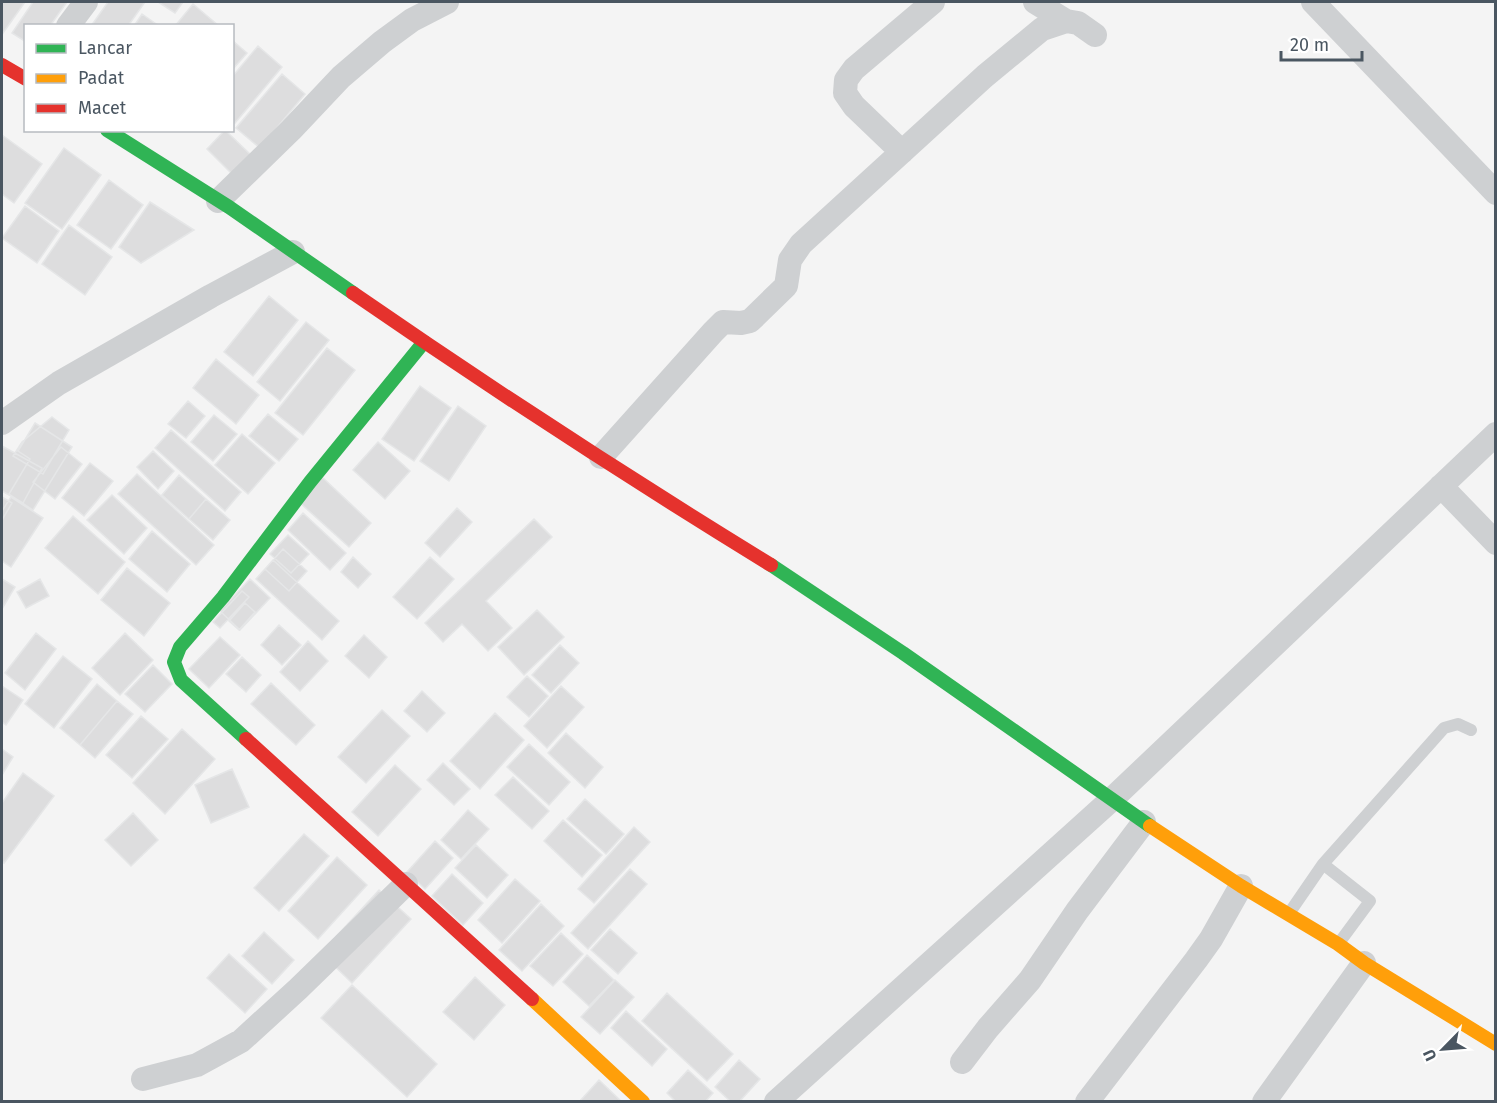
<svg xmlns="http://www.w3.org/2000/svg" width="1497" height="1103" viewBox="0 0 1497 1103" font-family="'Fira Sans',sans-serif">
<rect width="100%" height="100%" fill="#f4f4f4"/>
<path fill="#ddddde" stroke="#e5e6e7" stroke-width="1.5" d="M2,2H25L3,33L2,32Z
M33,2H67L50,26H26V42L12,33Z
M108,2H145L128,26H91Z
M158,2H183L175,13Z
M193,4L219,26H175Z
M142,14L159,26H134Z
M232,40L247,53L232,70Z
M258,46L282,67L235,123L232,121V77Z
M282,74L305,94L260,148L236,128Z
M225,130L252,156L233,175L207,149Z
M2,135L42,164L14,203L2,194Z
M64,148L101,175L62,229L25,203Z
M109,180L143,205L111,249L77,225Z
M150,202L194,230L141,263L119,247Z
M25,206L59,231L37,263L2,238Z
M69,225L112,257L85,295L42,264Z
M269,296L298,320L253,376L224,352Z
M306,322L329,340L280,401L257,382Z
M327,348L355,370L303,435L275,413Z
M216,359L259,395L236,424L193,388Z
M420,386L451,408L414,461L382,439Z
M188,401L205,416L186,438L168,424Z
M458,406L486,426L449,481L420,461Z
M268,414L298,439L279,461L249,436Z
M214,415L237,434L213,461L191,442Z
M52,417L69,430L43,474L13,456L22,442Z
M35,423L72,447L33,510L9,494L30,459L18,451Z
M171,430L241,492L225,511L155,448Z
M242,434L275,463L248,494L215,465Z
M378,442L410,471L385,499L353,470Z
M2,446L42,468L23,503L2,491Z
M61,447L82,464L55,499L33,482Z
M153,451L174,471L158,489L137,467Z
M90,463L113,481L84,516L62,498Z
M137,474L214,545L196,565L118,494Z
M179,475L206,499L189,519L162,495Z
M322,477L371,523L349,547L299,502Z
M112,495L147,528L124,554L87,520Z
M2,497L12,503L2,520Z
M11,497L43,518L11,567L2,561V511Z
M206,499L230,520L213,540L189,519Z
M457,508L472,522L440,557L425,543Z
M303,513L346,553L330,570L288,530Z
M73,516L125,562L98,594L45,548Z
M534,519L552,537L486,601L512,628L488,651L462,624L443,642L425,623Z
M152,531L190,564L167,592L129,559Z
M288,535L309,554L291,573L270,554Z
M283,549L307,571L289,591L265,569Z
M353,557L371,574L358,588L341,572Z
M430,557L454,579L417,619L393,597Z
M273,560L339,621L322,640L256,579Z
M127,568L170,603L144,636L101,600Z
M2,579L15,587L2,609Z
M40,579L49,596L26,608L17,592Z
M250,579L270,598L240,630L220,611Z
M242,591L249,597L220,628L213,622Z
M245,603L255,612L239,630L229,621Z
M537,610L564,637L524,675L498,647Z
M279,625L301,645L282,665L261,645Z
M36,633L56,649L25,690L5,673Z
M125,633L153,660L120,695L92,668Z
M364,635L387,657L369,678L345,656Z
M220,637L240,655L209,688L189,669Z
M308,641L328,661L300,691L280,672Z
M560,645L579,663L551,693L532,675Z
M63,656L92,679L54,728L25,704Z
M242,657L261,675L246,692L226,674Z
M153,665L172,684L145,712L125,694Z
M527,676L548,696L529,717L507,697Z
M271,683L315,725L296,745L251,704Z
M97,684L117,701L80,745L60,728Z
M2,686L23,700L6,725L2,722Z
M561,686L584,707L547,748L524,726Z
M422,691L445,713L427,732L404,711Z
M117,701L133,714L95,758L80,745Z
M382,710L410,736L366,783L338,757Z
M495,713L524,740L480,789L450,761Z
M141,716L168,739L132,778L106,755Z
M182,729L215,759L165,814L133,783Z
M566,733L603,767L585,788L548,753Z
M529,744L570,782L549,805L507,767Z
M2,749L13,757L2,775Z
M443,763L470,789L454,805L427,780Z
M395,765L421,789L378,836L352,812Z
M232,769L249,807L211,823L195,785Z
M23,773L54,796L4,863L2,861V803Z
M513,777L549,811L532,829L495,795Z
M585,799L624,834L606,854L567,819Z
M468,810L489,829L461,859L441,840Z
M133,813L158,840L131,866L105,840Z
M563,820L602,855L582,877L544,841Z
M634,827L650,842L594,903L578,889Z
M304,834L329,856L279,911L254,888Z
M435,841L453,858L425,889L407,872Z
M476,845L508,875L487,898L455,868Z
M337,857L367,885L318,939L288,911Z
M630,869L647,884L588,949L571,933Z
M452,874L483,903L463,925L432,896Z
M515,879L540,901L502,943L478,920Z
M379,890L411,919L352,983L321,953Z
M541,904L564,926L522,971L499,950Z
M610,929L637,953L618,974L591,950Z
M264,932L294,960L272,984L242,956Z
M561,933L583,954L553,986L530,966Z
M229,954L267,989L245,1013L207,978Z
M587,955L614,980L589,1006L563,982Z
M475,977L505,1005L474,1040L443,1012Z
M615,980L634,997L600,1034L581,1017Z
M352,985L437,1064L407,1097L321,1018Z
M667,993L733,1054L707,1081L642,1021Z
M626,1011L667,1049L652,1066L611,1028Z
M739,1060L760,1079L739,1102H731L715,1087Z
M688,1070L713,1093L705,1102H676L667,1093Z
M599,1080L622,1102H579Z"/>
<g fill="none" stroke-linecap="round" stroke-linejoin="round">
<path stroke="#ced0d2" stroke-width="12" d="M1290,912L1323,864
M1339,943L1370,901L1323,864L1444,728L1458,724L1471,730"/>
<path stroke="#ced0d2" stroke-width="24" d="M1035,2L1066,21
M1313,2L1496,193
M68,26L86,2
M902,152L854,106L845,93L846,80L854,69L933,2
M218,201L291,130L341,77L382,42L412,20L447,2
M2,423L59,383L211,296L293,252
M601,457L713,332L723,322L741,323L750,321L786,286L790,260L801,244L985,76L1042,29L1066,21L1078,23L1095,35
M1441,486L1496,543
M962,1062L988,1028L1030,980L1077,911L1144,822
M143,1079L197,1065L241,1041L298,989L406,884
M776,1102L1111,800L1496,434
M1087,1102L1196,960L1211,939L1241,886
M1264,1102L1364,963"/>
<path stroke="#30b455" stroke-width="14" d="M107,130L229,207L353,293
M771,565L903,653L1150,826
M246,739L181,680L174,662L180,647L223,597L310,482L424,342"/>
<path stroke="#ff9f0a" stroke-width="14" d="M1150,826L1241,886L1338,944L1364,963L1496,1044
M532,999L643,1102"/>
<path stroke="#e5322d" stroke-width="14" d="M2,65L26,79
M353,293C489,387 629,478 771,565
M246,739L532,999"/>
</g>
<rect width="1497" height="1103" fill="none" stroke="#4a5661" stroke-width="6"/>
<rect x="24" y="24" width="210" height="108" fill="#ffffff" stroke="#b7bbc0" stroke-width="1.5"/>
<rect x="36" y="44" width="30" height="9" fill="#30b455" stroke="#b7bbc0" stroke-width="1.5"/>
<text x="78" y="54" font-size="18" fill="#4a5661">Lancar</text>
<rect x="36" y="74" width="30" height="9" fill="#ff9f0a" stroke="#b7bbc0" stroke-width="1.5"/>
<text x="78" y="84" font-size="18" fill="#4a5661">Padat</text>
<rect x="36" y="104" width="30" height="9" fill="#e5322d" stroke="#b7bbc0" stroke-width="1.5"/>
<text x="78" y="114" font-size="18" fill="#4a5661">Macet</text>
<g transform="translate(1443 1049) rotate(245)" stroke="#ffffff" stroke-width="4.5" paint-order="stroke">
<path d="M0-4.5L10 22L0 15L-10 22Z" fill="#4a5661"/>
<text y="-9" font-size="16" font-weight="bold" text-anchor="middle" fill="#4a5661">U</text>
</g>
<path d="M1281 51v9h81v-9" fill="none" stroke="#4a5661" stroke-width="3"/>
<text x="1290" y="51" font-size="18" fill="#4a5661" stroke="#ffffff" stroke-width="4.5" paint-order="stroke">20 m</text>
</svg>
